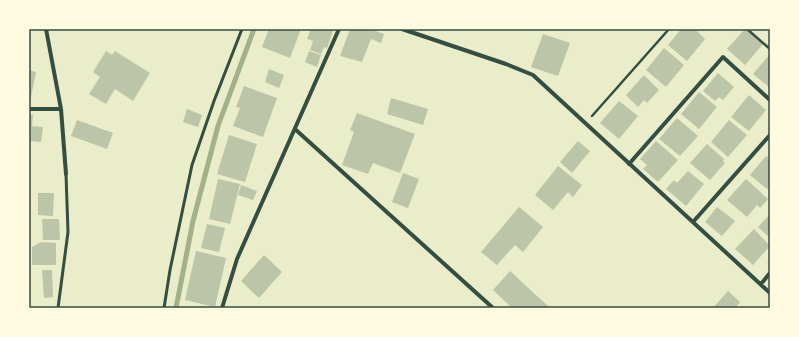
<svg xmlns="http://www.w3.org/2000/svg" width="799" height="337" viewBox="0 0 799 337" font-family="Barlow,sans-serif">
<rect width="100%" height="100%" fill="#e9edc9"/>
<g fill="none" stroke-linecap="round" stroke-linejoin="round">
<path stroke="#a3b18a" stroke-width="5" d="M176,308L193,221L218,126L254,29"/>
</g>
<path fill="#bcc5a7" d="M269,29H301L290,58L262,47Z
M311,29H328L333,31L327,48L324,47L321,54L310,50L313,41L307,39Z
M350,29H370L384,34L381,43L371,39L362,62L340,56Z
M681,29H695L705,39L687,61L668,45Z
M745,29L763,44L745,65L727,49Z
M543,34L570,43L558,76L531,67Z
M664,48L684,65L666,87L646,70Z
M106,51L112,55L115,51L150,73L133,101L115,89L106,104L89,94L100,77L93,72Z
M309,51L321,55L317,67L305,62Z
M770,54V86L769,87L753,74Z
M269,69L284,75L279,88L265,82Z
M29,70L36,72L30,102L29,101Z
M718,73L734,87L723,100L719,97L715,101L703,91Z
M644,75L659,90L647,103L644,100L638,107L626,95Z
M244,86L277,98L263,137L233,126L240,108L236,107Z
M699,92L717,107L699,129L681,114Z
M749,95L766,110L749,131L731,117Z
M391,98L428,109L423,125L387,114Z
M619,101L638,116L619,139L600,123Z
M187,109L202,115L198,127L183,122Z
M357,113L415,134L400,173L373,163L368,174L342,165L354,132L350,130Z
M29,115H33L32,126L43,127L41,142L29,141Z
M677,118L698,136L680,156L659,139Z
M77,120L113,133L107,149L71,136Z
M729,120L747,135L728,157L711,142Z
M229,135L257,144L245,182L217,174Z
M578,141L590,151L572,173L560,162Z
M656,141L678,160L658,182L643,169L647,165L640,159Z
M707,144L724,159L723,161L725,163L710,180L690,163Z
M766,156L770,159V186L767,189L750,175Z
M558,166L582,185L573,197L568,192L553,210L535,195Z
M688,171L704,184L686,206L666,189L674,180L677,183Z
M403,173L419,179L408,208L392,202Z
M218,179L240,184L230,224L209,219Z
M746,179L768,199L760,208L757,205L747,217L727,200Z
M241,185L257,191L253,200L238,195Z
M38,193H54L53,216L38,215Z
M519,207L543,227L523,252L515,245L497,265L481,252Z
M717,207L735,221L722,236L705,222Z
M770,214V238L758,227Z
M42,219H59L60,240H43Z
M207,224L225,228L219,252L201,248Z
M754,229L770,246L753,265L735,249Z
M41,242L56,243V265H32V247Z
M196,251L226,258L215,307L185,300Z
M264,255L282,272L259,298L241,281Z
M42,270H52L53,297L44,298Z
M510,271L550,308H512L493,290Z
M728,291L740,302L735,308H713Z"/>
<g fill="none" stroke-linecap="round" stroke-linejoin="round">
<path stroke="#344e41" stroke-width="2.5" d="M747,29L770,49
M592,116L669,29"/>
<path stroke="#344e41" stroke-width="3" d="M58,308L68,232L66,174
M164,308L170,270L192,165L214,101L242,29"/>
<path stroke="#344e41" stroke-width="4" d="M46,29L61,109
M402,29L506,64L533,75L770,293
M29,109H61L66,174
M296,130L493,308
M629,164L723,57L770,100
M693,222L770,135
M761,284L770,273
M222,308L237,259L339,29"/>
</g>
<rect width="799" height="337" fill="none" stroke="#fefae0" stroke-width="60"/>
<rect x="30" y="30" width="739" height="277" fill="none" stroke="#344e41" stroke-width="1.5"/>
</svg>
